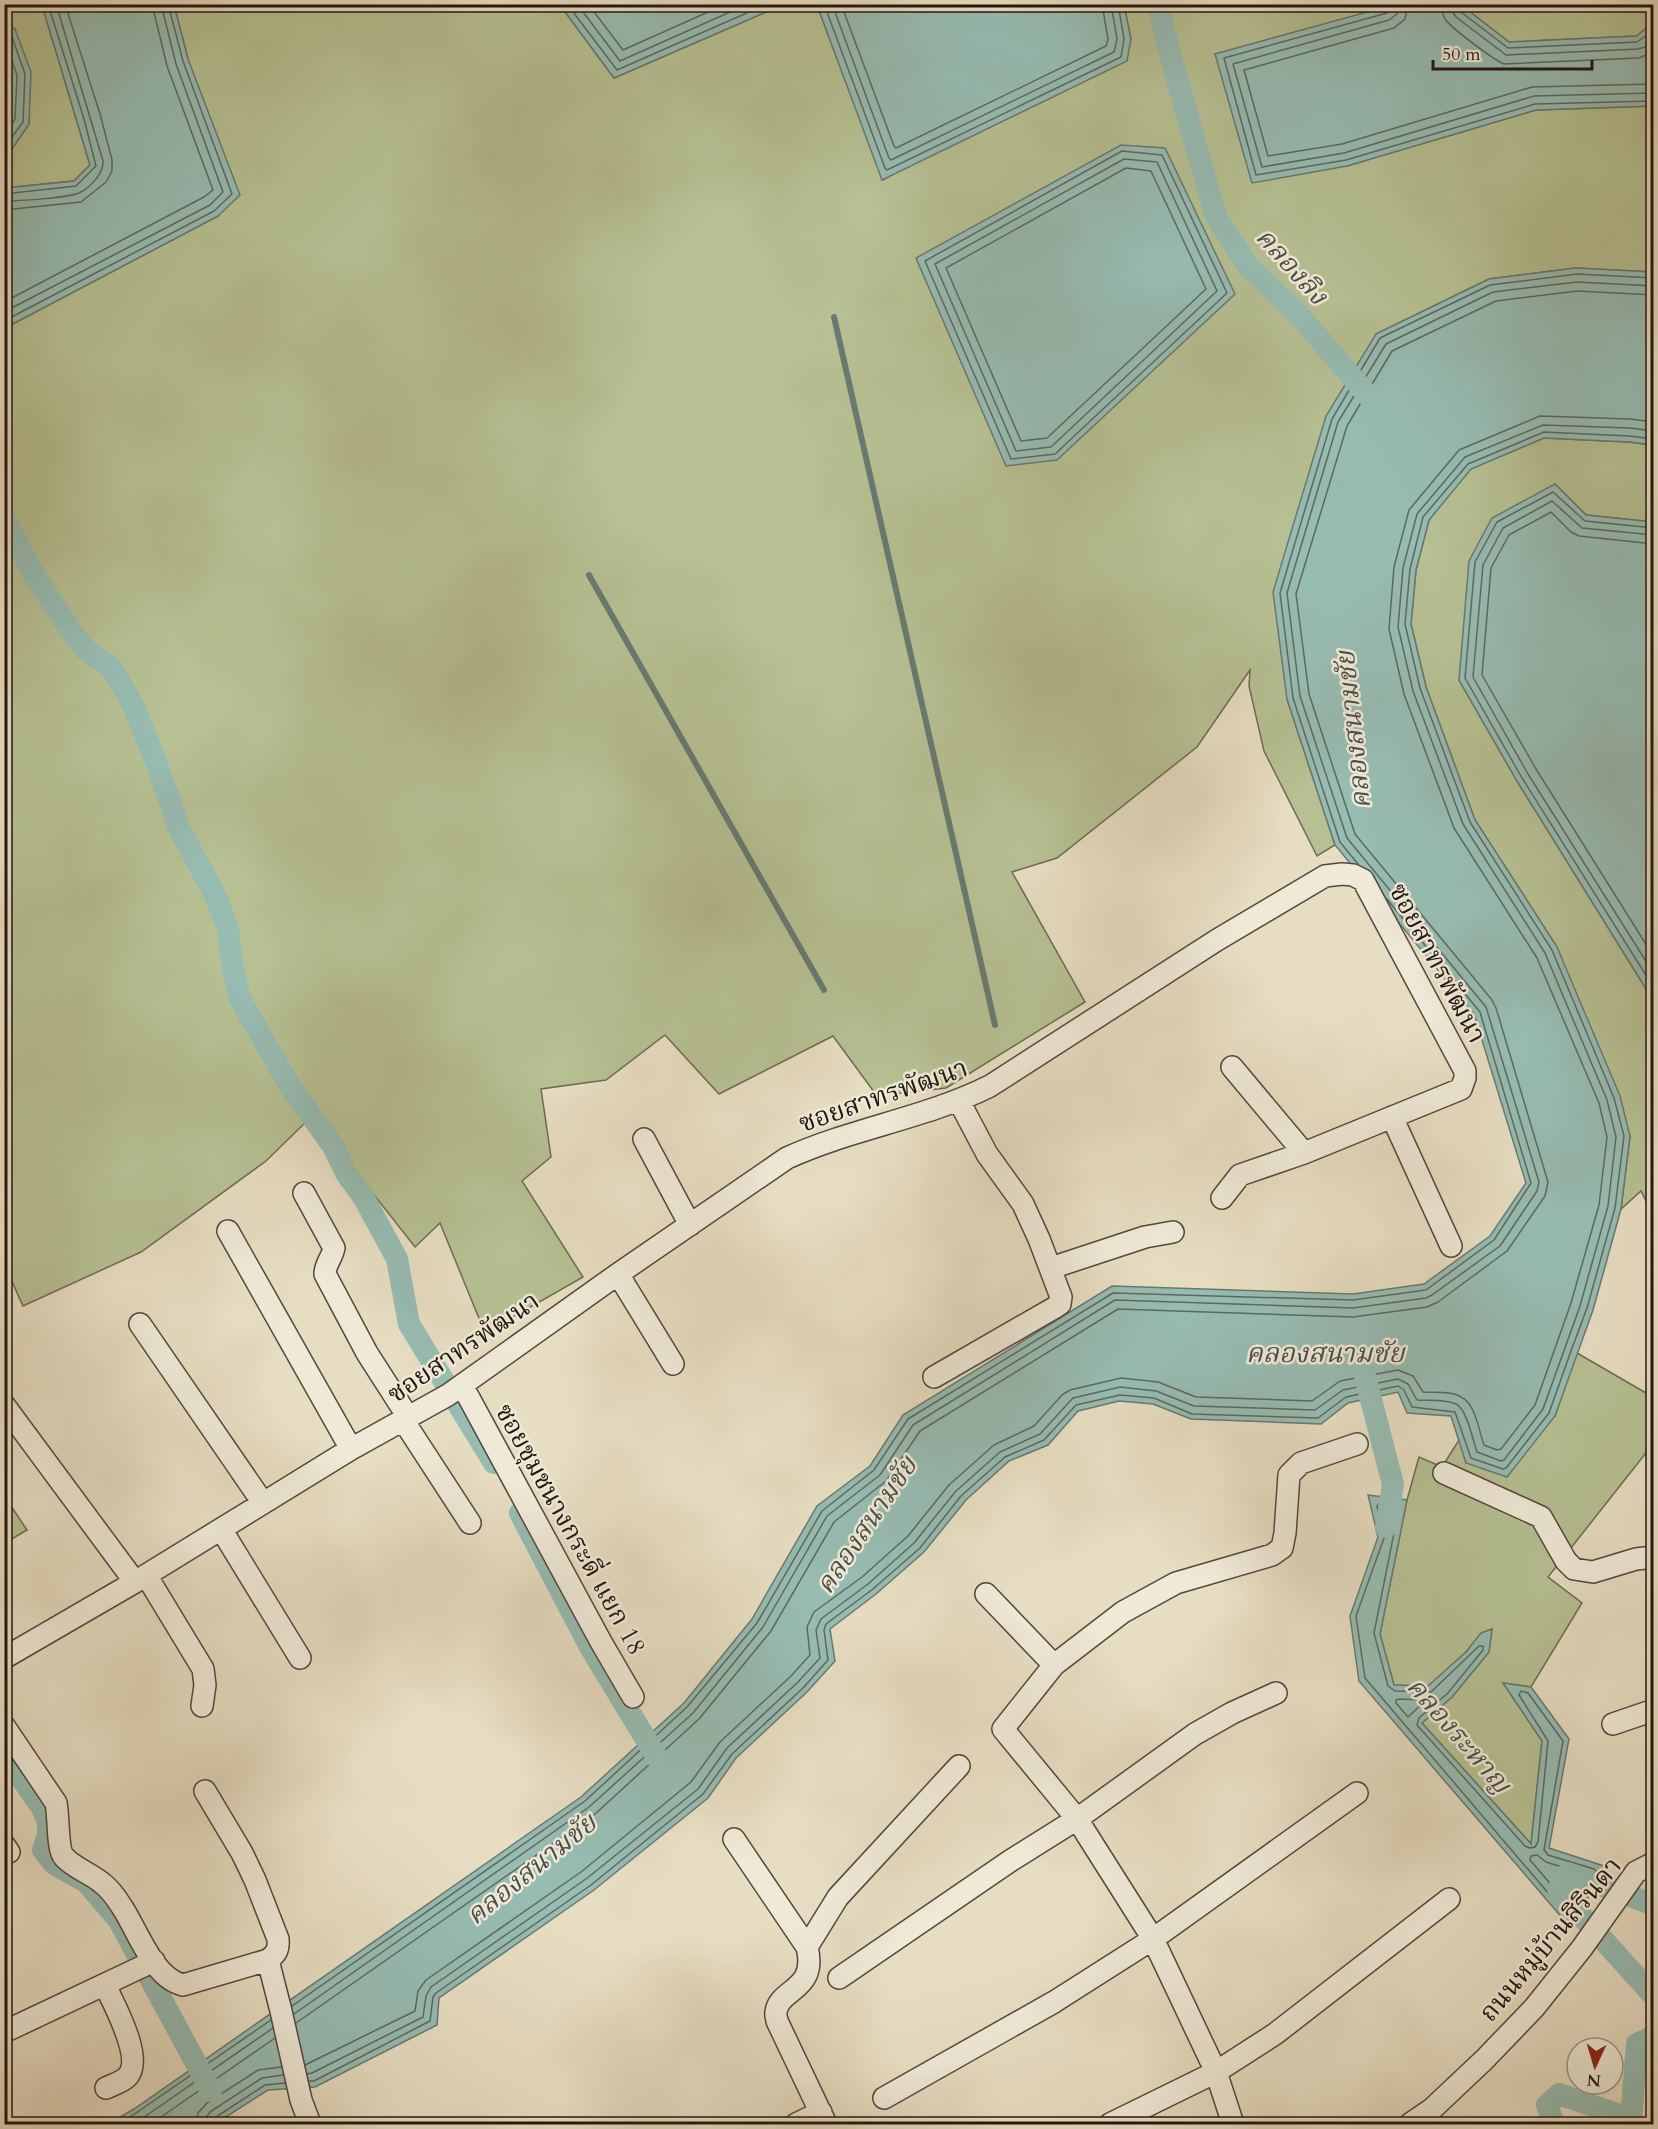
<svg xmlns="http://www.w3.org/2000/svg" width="1658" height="2129" viewBox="0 0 1658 2129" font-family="Cardo,'Noto Serif Thai',serif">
<rect width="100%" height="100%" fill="#e7ddc2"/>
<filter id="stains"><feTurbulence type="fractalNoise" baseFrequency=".00333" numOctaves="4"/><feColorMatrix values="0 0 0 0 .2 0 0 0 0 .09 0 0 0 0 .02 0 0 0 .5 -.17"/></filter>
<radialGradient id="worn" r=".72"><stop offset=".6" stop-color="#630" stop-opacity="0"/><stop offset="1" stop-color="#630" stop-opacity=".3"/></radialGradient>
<path fill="#b6c093" stroke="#6c6b52" stroke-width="1.5" d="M4,5H42L90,165L74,181L5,188V156H7L29,124L15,29L5,23Z
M174,5H560L614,78L782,5H817L883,180L1131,39L1124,5H1396L1215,54L1347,166L1536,110L1653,106V272L1576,268L1489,279L1376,334L1287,699L1335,845L1317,856L1264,751L1249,686L1250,670L1197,747L1057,858L1012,872L1085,1002L946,1088L877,1096L833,1036L719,1094L665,1035L606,1080L541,1089L551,1157L522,1181L583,1277L485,1333L440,1223L415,1247L312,1116L266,1161L141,1252L23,1306L5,1266V328L218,216L188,59Z
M1461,5H1653V22L1637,36L1509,42Z
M1544,438L1629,442L1653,445V522L1586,515L1555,484L1459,680L1517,781L1653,1000V1215L1641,1191L1621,1209L1630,1136L1557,947L1475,820L1426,687L1411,624L1416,570L1429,520L1470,469Z
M1577,1353L1653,1397V1444L1548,1577L1582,1603L1531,1687L1503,1683L1542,1741L1531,1844L1422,1723L1452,1697L1489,1652L1492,1629L1481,1634L1466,1652L1428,1687L1394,1685L1380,1634L1407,1500L1419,1457L1442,1467L1459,1440L1466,1463L1555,1416Z
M5,1497L27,1530L5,1543H4Z"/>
<path fill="#97bcb2" stroke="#687a71" stroke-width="1.5" d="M1396,4L1461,5L1509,42L1637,36L1653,22V106L1536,110L1347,166L1252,183L1215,54Z
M42,5H174L188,59L240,195L218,216L5,328V188L74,181L90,165Z
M560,5H782L614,78Z
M817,5H1124L1131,39L1127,61L882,180Z
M5,23L15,29L31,72L29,124L7,156H4Z
M1121,145L1165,148L1235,294L1057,460L1006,466L916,258Z
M1576,268L1653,272V445L1629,442L1544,438L1471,469L1429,520L1416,570L1411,624L1426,687L1475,820L1557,947L1620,1096L1630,1136L1621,1209L1593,1310L1555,1416L1507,1477L1466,1463L1451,1416L1407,1413L1398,1392L1348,1403L1321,1424L1191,1419L1153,1404L1119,1401L1078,1411L1048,1445L1009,1461L966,1500L924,1552L876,1594L830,1629L835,1661L807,1692L736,1758L708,1798L594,1890L439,1998L437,2025L315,2087L268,2090L215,2124H108L134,2109L581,1797L684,1703L752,1619L817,1506L870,1466L903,1415L1112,1286L1353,1294L1424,1284L1490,1236L1526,1183L1474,1014L1335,845L1287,699L1273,592L1326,416L1376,334L1489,279Z
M1555,484L1586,515L1653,522V1000L1517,781L1459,680L1469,561L1492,518Z
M1368,1495L1407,1500L1380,1634L1394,1685L1428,1686L1466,1652L1481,1633L1492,1629L1489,1652L1452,1697L1422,1723L1531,1844L1542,1741L1503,1683L1531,1687L1569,1739L1549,1848L1607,1867L1570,1927L1359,1681L1350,1616L1378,1537Z"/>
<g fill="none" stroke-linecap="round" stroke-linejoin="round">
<path stroke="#5c6961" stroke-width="1.5" d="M567,4L617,70L767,4
M577,4L620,61L748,4
M588,4L623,50L726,4
M824,4L885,168L887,170L1121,57L1124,39L1118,4
M832,4L889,158L891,160L1114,52L1117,39L1111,4
M841,4L894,146L896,148L1106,46L1108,39L1102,4
M1392,4L1391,10L1387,13L1224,58L1256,175L1346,160L1535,104L1654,101
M1399,4L1397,14L1389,20L1233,64L1262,167L1344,153L1534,96L1654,93
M1408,4L1405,19L1394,28L1244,70L1268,156L1342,144L1532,87L1654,84
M1442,4C1442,10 1442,14 1445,19C1451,28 1494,60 1504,64L1639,58L1654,52
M1451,4L1452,11L1456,17L1506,55L1638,49L1645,47L1654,40
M1458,4L1461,12L1508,48L1637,42L1654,30
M4,30L11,34L25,74L23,122L4,148
M4,39L17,75L15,119L4,135
M1122,151L1162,155L1227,293L1055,454L1011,459L925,261Z
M1124,159L1157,162L1217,291L1051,447L1016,451L935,264Z
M1126,168L1151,171L1206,289L1047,438L1021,441L946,268Z
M4,194L76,186L96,166L84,119L48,4
M4,201C19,201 67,198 79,193C90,188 104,173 103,161L56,4
M4,210L81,202L106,182L112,171V160L100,114L65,4
M4,302L204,197L213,190L167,66L152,4
M4,312L210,205L223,192L176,64L161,4
M4,321L214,211L232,194L183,61L168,4
M1654,528L1585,521L1553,492L1497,522L1475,562L1465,678L1522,778L1654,988
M1654,535L1582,528L1552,501L1503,528L1483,565L1473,677L1528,774L1654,974
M1654,544L1579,536L1571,532L1551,512L1509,535L1491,568L1482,675L1536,769L1654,957
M1358,864L1340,842L1293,698L1280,593L1332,419L1380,338L1490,285L1577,274L1654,278
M1380,1503L1397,1505L1399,1508L1374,1633L1388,1686L1395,1691L1431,1692L1479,1646H1483V1650L1448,1693L1419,1718L1417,1725L1525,1846L1530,1848L1535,1847L1538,1842L1548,1741L1519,1695L1521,1691L1528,1693L1563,1741L1544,1850L1548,1855L1594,1869L1596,1871L1570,1915L1566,1914L1365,1678L1356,1616L1384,1538L1377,1506Z
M1399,1699L1421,1700L1423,1703L1408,1717L1396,1703V1700Z
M1537,1855L1546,1862L1584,1874V1878L1569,1902L1565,1901L1530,1860L1531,1856Z
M292,2006L585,1801L687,1707L757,1623L822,1511L874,1470L908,1419L1113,1293L1353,1300L1426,1290L1494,1240L1531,1183L1480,1012L1386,898
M294,2014L589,1807L693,1713L763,1627L827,1516L880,1475L913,1425L1115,1300L1353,1308L1426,1298L1432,1295L1500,1246L1537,1191L1539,1182L1486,1007L1347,838L1300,696L1287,593L1338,422L1386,344L1493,292L1577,282L1654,286
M296,2023L595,1814L699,1719L771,1631L834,1522L886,1481L920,1431L1118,1309L1353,1317L1427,1307L1438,1302L1507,1251L1545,1196L1548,1182L1496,1008L1492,1000L1355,834L1309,694L1296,594L1347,426L1392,351L1496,301L1577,291L1654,295
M305,2065L415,2011L418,1991L426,1980L581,1872L691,1782L720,1742L791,1676L810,1655L807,1627L814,1612L862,1577L908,1536L949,1485L994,1445L1034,1426L1062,1395L1070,1390L1121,1378L1158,1382L1196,1397L1312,1401L1340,1381L1398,1370L1413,1376L1423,1392C1434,1393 1447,1391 1457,1395C1476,1401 1478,1429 1484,1445L1497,1450L1501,1449L1535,1405L1571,1303L1599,1205L1607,1137L1599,1103L1537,958L1454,828L1404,694L1389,629L1394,567L1409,510L1459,450L1540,416L1630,419L1654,422
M307,2074L312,2073L423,2017L426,1996L431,1987L586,1879L698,1789L727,1748L798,1682L820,1658L816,1630L821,1619L868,1584L914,1543L956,1491L1000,1452L1040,1434L1073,1398L1120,1387L1156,1391L1194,1406L1315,1410L1343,1390L1398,1379L1408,1384L1417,1400C1429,1401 1445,1399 1456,1404C1467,1409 1473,1441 1477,1452L1501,1461L1504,1460L1543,1409L1580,1306L1608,1206L1616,1137L1607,1100L1545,953L1463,824L1413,691L1398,627L1403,568L1417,514L1465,457L1543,425L1630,428L1654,431
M309,2081H314L430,2021L433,1997L436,1993L591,1885L703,1794L732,1754L803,1688L828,1660L824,1630L826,1624L873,1589L920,1548L961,1496L1005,1457L1044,1440L1076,1405L1120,1395L1154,1398L1192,1414L1318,1418L1346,1397L1398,1386L1404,1390L1412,1407L1455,1412L1471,1458L1503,1469L1506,1468L1549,1413L1571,1351L1587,1308L1615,1208L1624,1136L1614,1098L1552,950L1470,822L1420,688L1405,624L1410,569L1423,517L1468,464L1544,432L1629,436L1654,439
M120,2124L271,2020
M134,2124L273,2028
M151,2124L275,2038
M196,2124L198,2113L207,2103L258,2070L281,2067
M205,2124L206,2118L210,2112L262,2078L283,2075
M213,2124L216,2117L265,2085L285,2083"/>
<path stroke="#687a71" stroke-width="6" d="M834,317L995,1025
M589,575L824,990"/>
<path stroke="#97bcb2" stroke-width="22" d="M1158,4L1170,54L1216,217L1249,267L1299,315L1370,398
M4,517L30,568L73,634L86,650L111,667L132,703L155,759L179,828L216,897L228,929L232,964L240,999L291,1088L333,1146L346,1173L364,1198L397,1259L409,1324L494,1463
M1363,1369L1393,1484L1386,1527
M520,1513L590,1647L661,1764
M4,1753L42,1808L48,1822V1835L43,1850L54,1864L86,1882L118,1919L211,2091
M1568,1873L1654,1905
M1558,1890L1654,1996
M1554,2124L1547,2105L1559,2094L1631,2119L1637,2044L1654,2036"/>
<g stroke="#53483c" stroke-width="24">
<path id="minor" d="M1232,1067L1304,1153
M1392,1117L1451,1246
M644,1139L690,1225
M304,1193L334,1248C332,1258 325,1264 325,1274L367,1353L408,1417
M228,1231L351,1449
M1051,1268L1145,1237L1173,1232
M618,1274L673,1364
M140,1324L263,1503
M934,1377L1054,1308L1060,1304L1061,1297L1039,1239L1023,1204L987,1154L959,1101
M462,1385L601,1642L633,1697
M4,1405L135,1582
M403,1420L470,1523
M1444,1473L1541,1517L1566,1561L1574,1569L1593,1572L1636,1559L1654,1557
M221,1529L300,1658
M146,1575L203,1669L205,1685L202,1706
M986,1594L1054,1665
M4,1658L135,1582L351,1449L448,1395L618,1274L787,1158C853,1128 926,1118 990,1086L1217,940L1325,876L1342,874L1353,875L1363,880L1465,1071V1078L1461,1089L1304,1153L1240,1175L1222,1198
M1613,1724L1654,1710
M4,1726L56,1803C59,1817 57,1849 64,1857C74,1868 90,1873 102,1883C110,1889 117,1899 122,1907C138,1931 153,1978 183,1985L268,1960
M205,1791L242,1853L255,1880L278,1939C279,1950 276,1954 268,1960L281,2011L301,2100L310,2124
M734,1839L807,1947C818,1991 779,1988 776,2012C775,2015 777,2018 777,2021L826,2124
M4,1845L9,1852
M807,1947L838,1897L959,1766
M839,1978L1010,1861L1077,1819L1195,1734L1232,1713L1276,1693
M105,1985C113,2003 145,2059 127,2077C122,2082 112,2085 106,2088
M4,2032L154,1961
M884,2098L1054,2002L1153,1939L1357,1793
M796,2124L821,2112
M1110,2124L1216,2072L1275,2034L1449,1899
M1233,2124L1216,2072L1153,1939L1077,1819L1003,1729L1054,1665L1123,1612L1176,1583L1272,1555L1282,1548L1285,1533L1289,1475L1301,1463L1357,1444
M1410,2124L1432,2109L1484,2060L1534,2008L1582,1948L1636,1872L1654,1863"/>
</g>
<use href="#minor" stroke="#efe9d7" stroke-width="21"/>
</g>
<g text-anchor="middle" stroke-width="5" stroke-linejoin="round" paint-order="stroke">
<g font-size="26" fill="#221610" stroke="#efe9d7">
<text transform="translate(1438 963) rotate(62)" y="9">ซอยสาทรพัฒนา</text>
<text transform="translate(883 1095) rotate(-19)" y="9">ซอยสาทรพัฒนา</text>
<text transform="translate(463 1347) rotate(-34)" y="9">ซอยสาทรพัฒนา</text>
<text transform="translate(571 1529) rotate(61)" y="9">ซอยชุมชนางกระดี่ แยก 18</text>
<text transform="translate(1550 1939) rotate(-50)" y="9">ถนนหมู่บ้านสิรินดา</text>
</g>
<g font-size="27" font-style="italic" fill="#4b5049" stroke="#efe9d7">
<text transform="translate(1292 266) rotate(48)" y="9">คลองลิง</text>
<text transform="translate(1353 730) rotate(-96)" y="9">คลองสนามชัย</text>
<text x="1325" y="1362">คลองสนามชัย</text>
<text transform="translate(866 1525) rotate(-56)" y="9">คลองสนามชัย</text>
<text transform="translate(1459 1735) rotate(49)" y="9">คลองระหาญ</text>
<text transform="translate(531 1869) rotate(-39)" y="9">คลองสนามชัย</text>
</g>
</g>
<rect width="1658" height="2129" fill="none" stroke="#e7ddc2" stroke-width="24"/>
<rect x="6" y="6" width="1646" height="2117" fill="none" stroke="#221610" stroke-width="3"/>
<rect x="12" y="12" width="1634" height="2105" fill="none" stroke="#221610" stroke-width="1.5"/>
<g transform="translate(1595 2066) rotate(184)"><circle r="28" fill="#efe9d7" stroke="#9d9587" stroke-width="1.5"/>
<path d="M0-4.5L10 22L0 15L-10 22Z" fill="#8f2418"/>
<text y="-9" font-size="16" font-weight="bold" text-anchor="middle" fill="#221610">N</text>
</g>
<path d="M1433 60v9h159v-9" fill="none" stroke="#221610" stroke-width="3"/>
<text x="1442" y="60" font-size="18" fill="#221610" stroke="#efe9d7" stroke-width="4.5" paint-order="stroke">50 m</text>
<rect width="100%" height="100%" filter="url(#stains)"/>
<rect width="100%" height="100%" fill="url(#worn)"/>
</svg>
